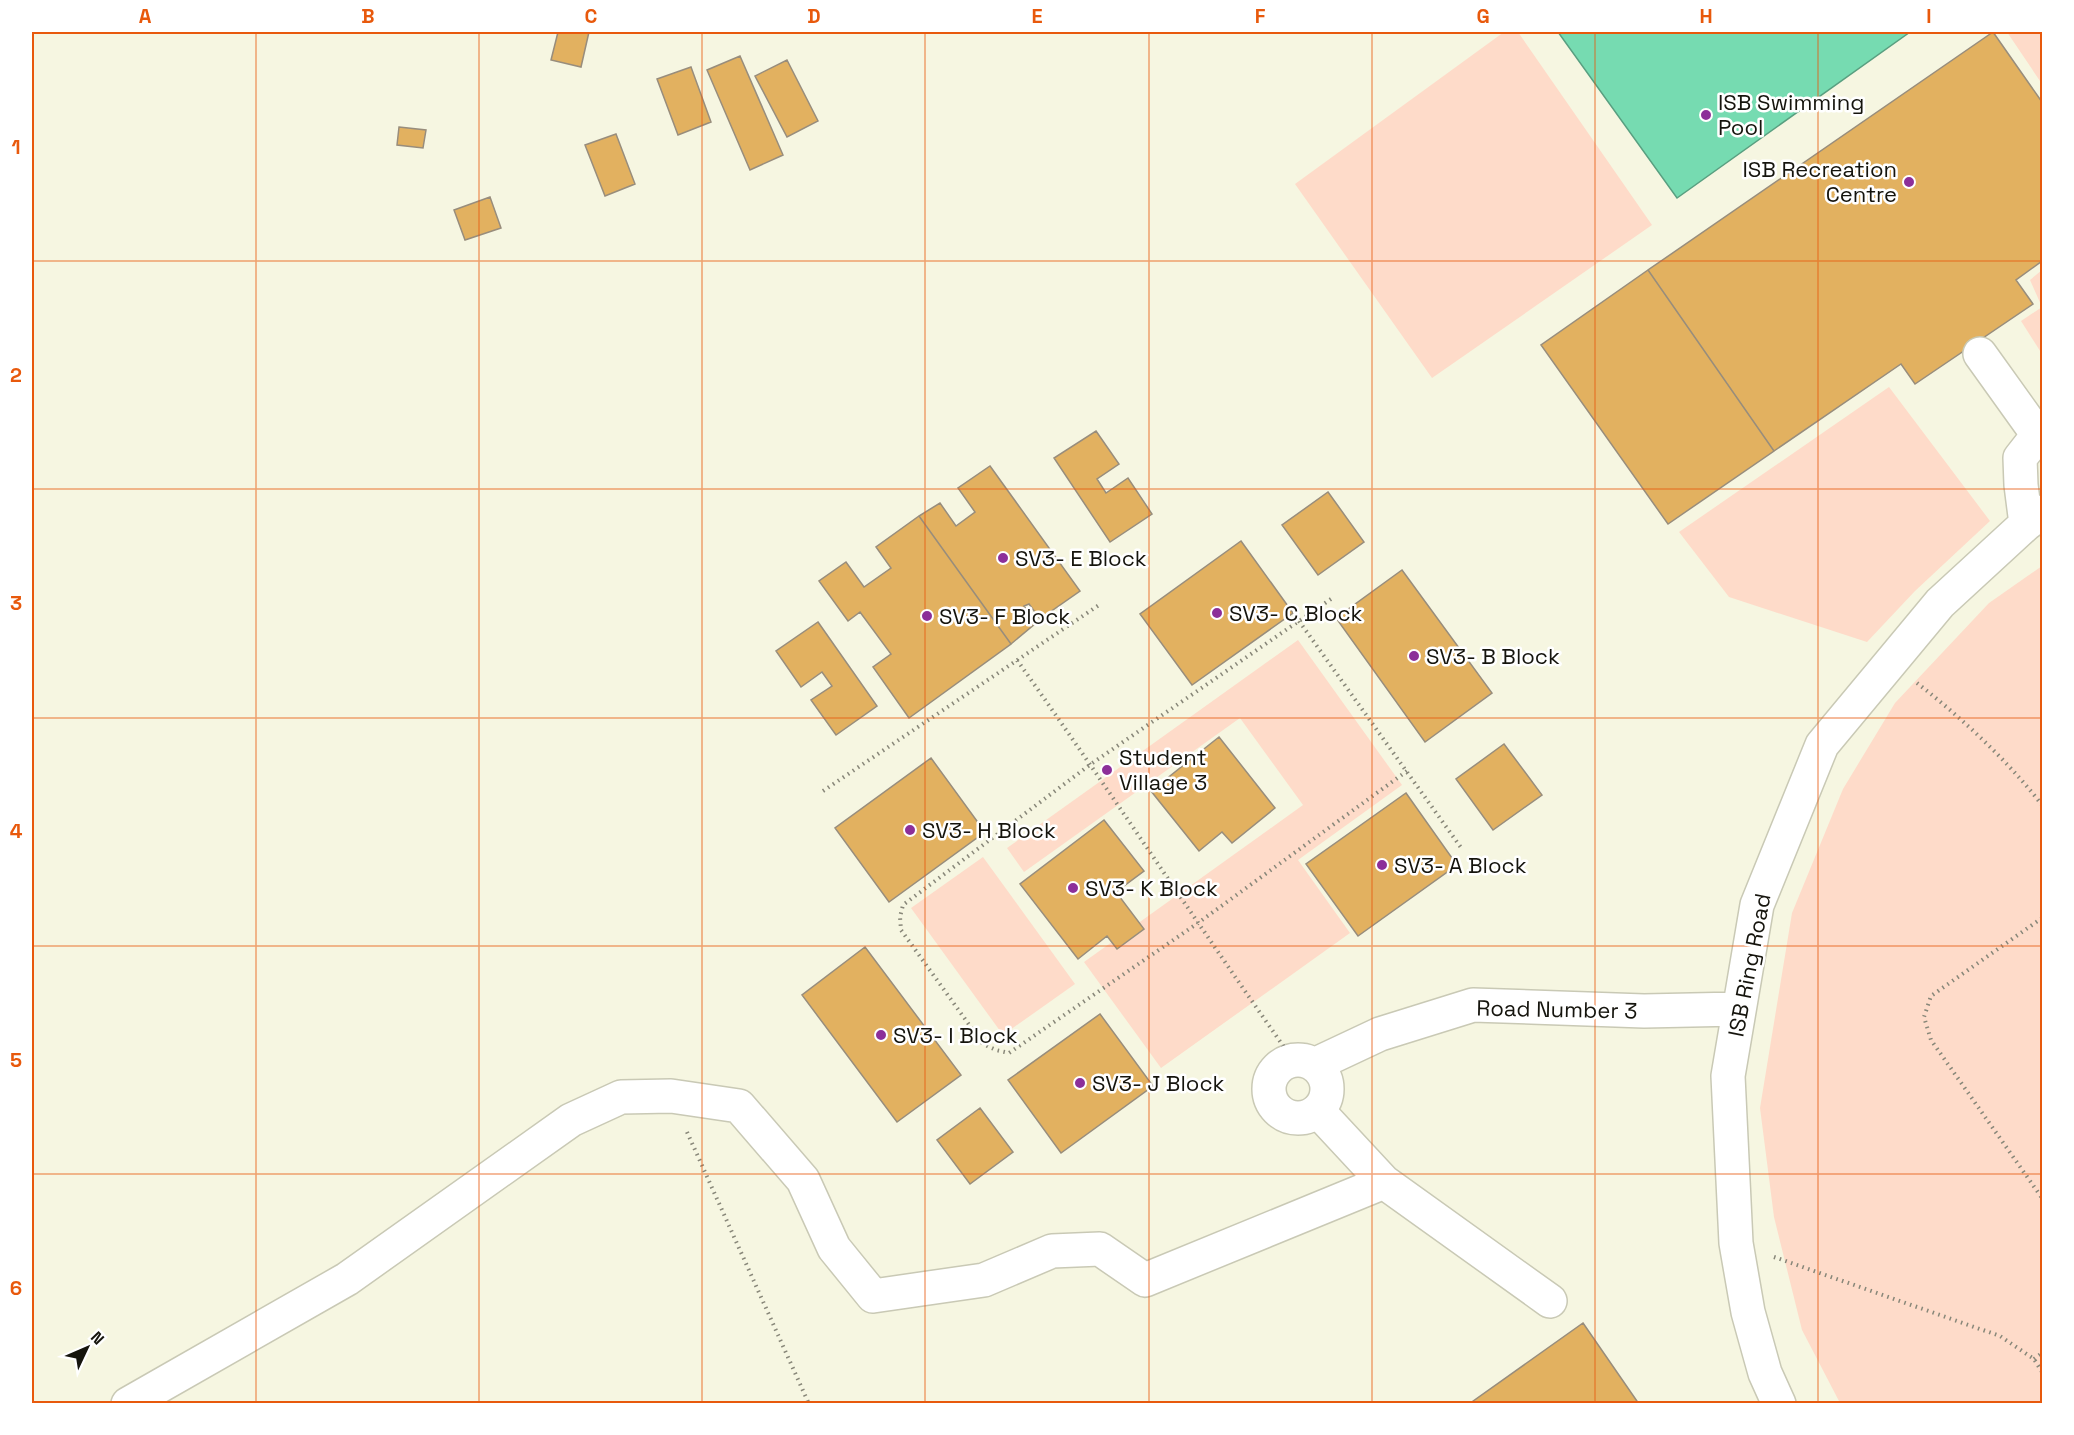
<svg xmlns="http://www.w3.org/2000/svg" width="2074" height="1435" viewBox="0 0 2074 1435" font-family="'Space Grotesk',sans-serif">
<rect width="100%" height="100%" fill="#f6f6e1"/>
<path fill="#fedbc9" d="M1504,32H1518L1652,225L1432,378L1295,184Z
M2007,32H2042V84Z
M2042,270V354L2021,321L2042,307L2030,280Z
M1889,387L1990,521L1915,591L1867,642L1729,597L1679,532Z
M2042,566V1403H1840L1802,1330L1774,1217L1760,1108L1792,913L1843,789L1895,703L1989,603Z
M1298,640L1402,785L1298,860L1350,933L1161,1068L1084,962L1303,805L1240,718L1024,872L1007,848Z
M983,857L1075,984L1003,1035L911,908Z"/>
<path fill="#76dbb1" stroke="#599f80" stroke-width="1.5" d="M1558,32H1910L1677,198Z"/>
<path fill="#e2b160" stroke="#988d7c" stroke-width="1.5" d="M558,32H589L581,67L551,60Z
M1993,32L2042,102V261L2016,280L2033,304L1915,384L1901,364L1774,451L1648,270Z
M740,56L783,155L750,170L707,70Z
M787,60L818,121L787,137L755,76Z
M691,67L711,122L678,135L657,79Z
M399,127L426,130L423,148L397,145Z
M616,134L635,184L605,196L585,145Z
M490,197L501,228L465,240L454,210Z
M1648,270L1774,451L1668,524L1541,345Z
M1096,431L1119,464L1097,479L1106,493L1128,478L1152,514L1110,542L1054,458Z
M990,466L1080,591L1040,619L1029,604L1024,606L1036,623L1011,644L919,516L940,503L956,526L975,512L958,488Z
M1328,492L1364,542L1318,575L1282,525Z
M919,516L1011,644L909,718L873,667L891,654L860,612L848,621L819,581L846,562L864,587L891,568L876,547Z
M1241,541L1293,613L1192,685L1140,614Z
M1402,570L1492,693L1425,742L1336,618Z
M818,622L877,706L836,735L811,700L832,686L822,672L801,687L776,651Z
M1219,737L1275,808L1232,843L1222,832L1199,851L1151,791Z
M1504,744L1542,795L1493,830L1456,779Z
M931,758L985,832L889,902L835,828Z
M1406,793L1457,865L1358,936L1306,864Z
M1104,820L1144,871L1116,892L1144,929L1117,949L1107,936L1078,959L1020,884Z
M865,947L961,1075L897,1122L802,995Z
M1100,1014L1153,1086L1061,1153L1008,1080Z
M980,1108L1013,1152L970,1184L937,1140Z
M1583,1323L1639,1404H1469Z"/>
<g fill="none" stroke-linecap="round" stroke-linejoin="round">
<g stroke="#c9c9b5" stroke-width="36">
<path id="minor" d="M1980,354L2038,435
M2026,524L2021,485L2020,458L2038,435H2042
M1269 1089a29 29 0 1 1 58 0a29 29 0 1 1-58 0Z
M1314,1065L1380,1034L1473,1005L1644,1011L1739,1009
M1318,1111L1384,1182
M128,1404L347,1279L571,1120L621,1097L671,1096L739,1106L803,1180L834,1248L873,1296L984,1280L1052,1251L1100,1249L1145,1280L1384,1182L1550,1301
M1779,1404L1765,1373L1748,1312L1736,1243L1728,1076L1757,905L1822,745L1940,603L2026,524L2042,512"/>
</g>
<path stroke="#888779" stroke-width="4" stroke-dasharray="1.5 4.5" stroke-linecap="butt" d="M1331,599L1091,764L903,905L900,917L901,930L983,1044L996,1050L1009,1053L1198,923L1407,771
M1299,621L1462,849
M1017,660C1108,788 1194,919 1284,1047
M1917,683C1962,718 2008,761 2042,805
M823,791L1099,605
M2042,918L1931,996L1924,1017L1931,1040L2042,1198
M687,1132L809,1404
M1774,1257L2000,1336L2034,1359L2042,1372
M2034,1359L2042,1353"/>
<use href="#minor" stroke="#fff" stroke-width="33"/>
</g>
<path fill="none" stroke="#e8590c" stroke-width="1.5" stroke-opacity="0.55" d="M256,32V1404M479,32V1404M702,32V1404M925,32V1404M1149,32V1404M1372,32V1404M1595,32V1404M1818,32V1404M32,261H2042M32,489H2042M32,718H2042M32,946H2042M32,1174H2042"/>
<g fill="#8c2f99" stroke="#fff" stroke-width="2">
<circle cx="1706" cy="115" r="6"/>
<circle cx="1909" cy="182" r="6"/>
<circle cx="1003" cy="558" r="6"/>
<circle cx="1217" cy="613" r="6"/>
<circle cx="927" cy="616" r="6"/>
<circle cx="1414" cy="656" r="6"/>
<circle cx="1107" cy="770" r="6"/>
<circle cx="910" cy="830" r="6"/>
<circle cx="1382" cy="865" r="6"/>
<circle cx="1073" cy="888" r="6"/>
<circle cx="881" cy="1035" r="6"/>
<circle cx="1080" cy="1083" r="6"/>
</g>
<g text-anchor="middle" stroke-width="5" stroke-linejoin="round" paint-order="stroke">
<g font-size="22" fill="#15140d" stroke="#fff" text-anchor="start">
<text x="1718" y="110">ISB Swimming<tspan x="1718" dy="25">Pool</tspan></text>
<text x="1897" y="177" text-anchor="end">ISB Recreation<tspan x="1897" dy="25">Centre</tspan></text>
<text x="1015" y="566">SV3- E Block</text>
<text x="1229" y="621">SV3- C Block</text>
<text x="939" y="624">SV3- F Block</text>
<text x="1426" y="664">SV3- B Block</text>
<text x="1119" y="765">Student<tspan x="1119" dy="25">Village 3</tspan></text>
<text x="922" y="838">SV3- H Block</text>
<text x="1394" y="873">SV3- A Block</text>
<text x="1085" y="896">SV3- K Block</text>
<text x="893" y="1043">SV3- I Block</text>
<text x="1092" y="1091">SV3- J Block</text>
</g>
<g font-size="22" fill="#15140d" stroke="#fff">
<text transform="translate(1749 965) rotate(-79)" y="8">ISB Ring Road</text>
<text transform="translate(1557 1009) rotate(1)" y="8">Road Number 3</text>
</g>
</g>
<rect width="2074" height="1435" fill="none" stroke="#ffffff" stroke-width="66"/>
<g transform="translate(87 1348) rotate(46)" stroke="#ffffff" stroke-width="4.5" paint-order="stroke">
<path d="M0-4.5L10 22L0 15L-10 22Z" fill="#15140d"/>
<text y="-9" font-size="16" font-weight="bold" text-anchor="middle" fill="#15140d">N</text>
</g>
<rect x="33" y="33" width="2008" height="1369" fill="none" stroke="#e8590c" stroke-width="2"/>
<g font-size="20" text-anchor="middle" font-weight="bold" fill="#e8590c">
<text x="145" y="23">A</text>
<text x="368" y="23">B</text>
<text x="591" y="23">C</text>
<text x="814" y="23">D</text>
<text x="1037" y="23">E</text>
<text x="1260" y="23">F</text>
<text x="1483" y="23">G</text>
<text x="1706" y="23">H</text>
<text x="1929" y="23">I</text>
<text x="16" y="154">1</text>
<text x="16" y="382">2</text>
<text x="16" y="610">3</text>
<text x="16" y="838">4</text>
<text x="16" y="1067">5</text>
<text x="16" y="1295">6</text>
</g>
</svg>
